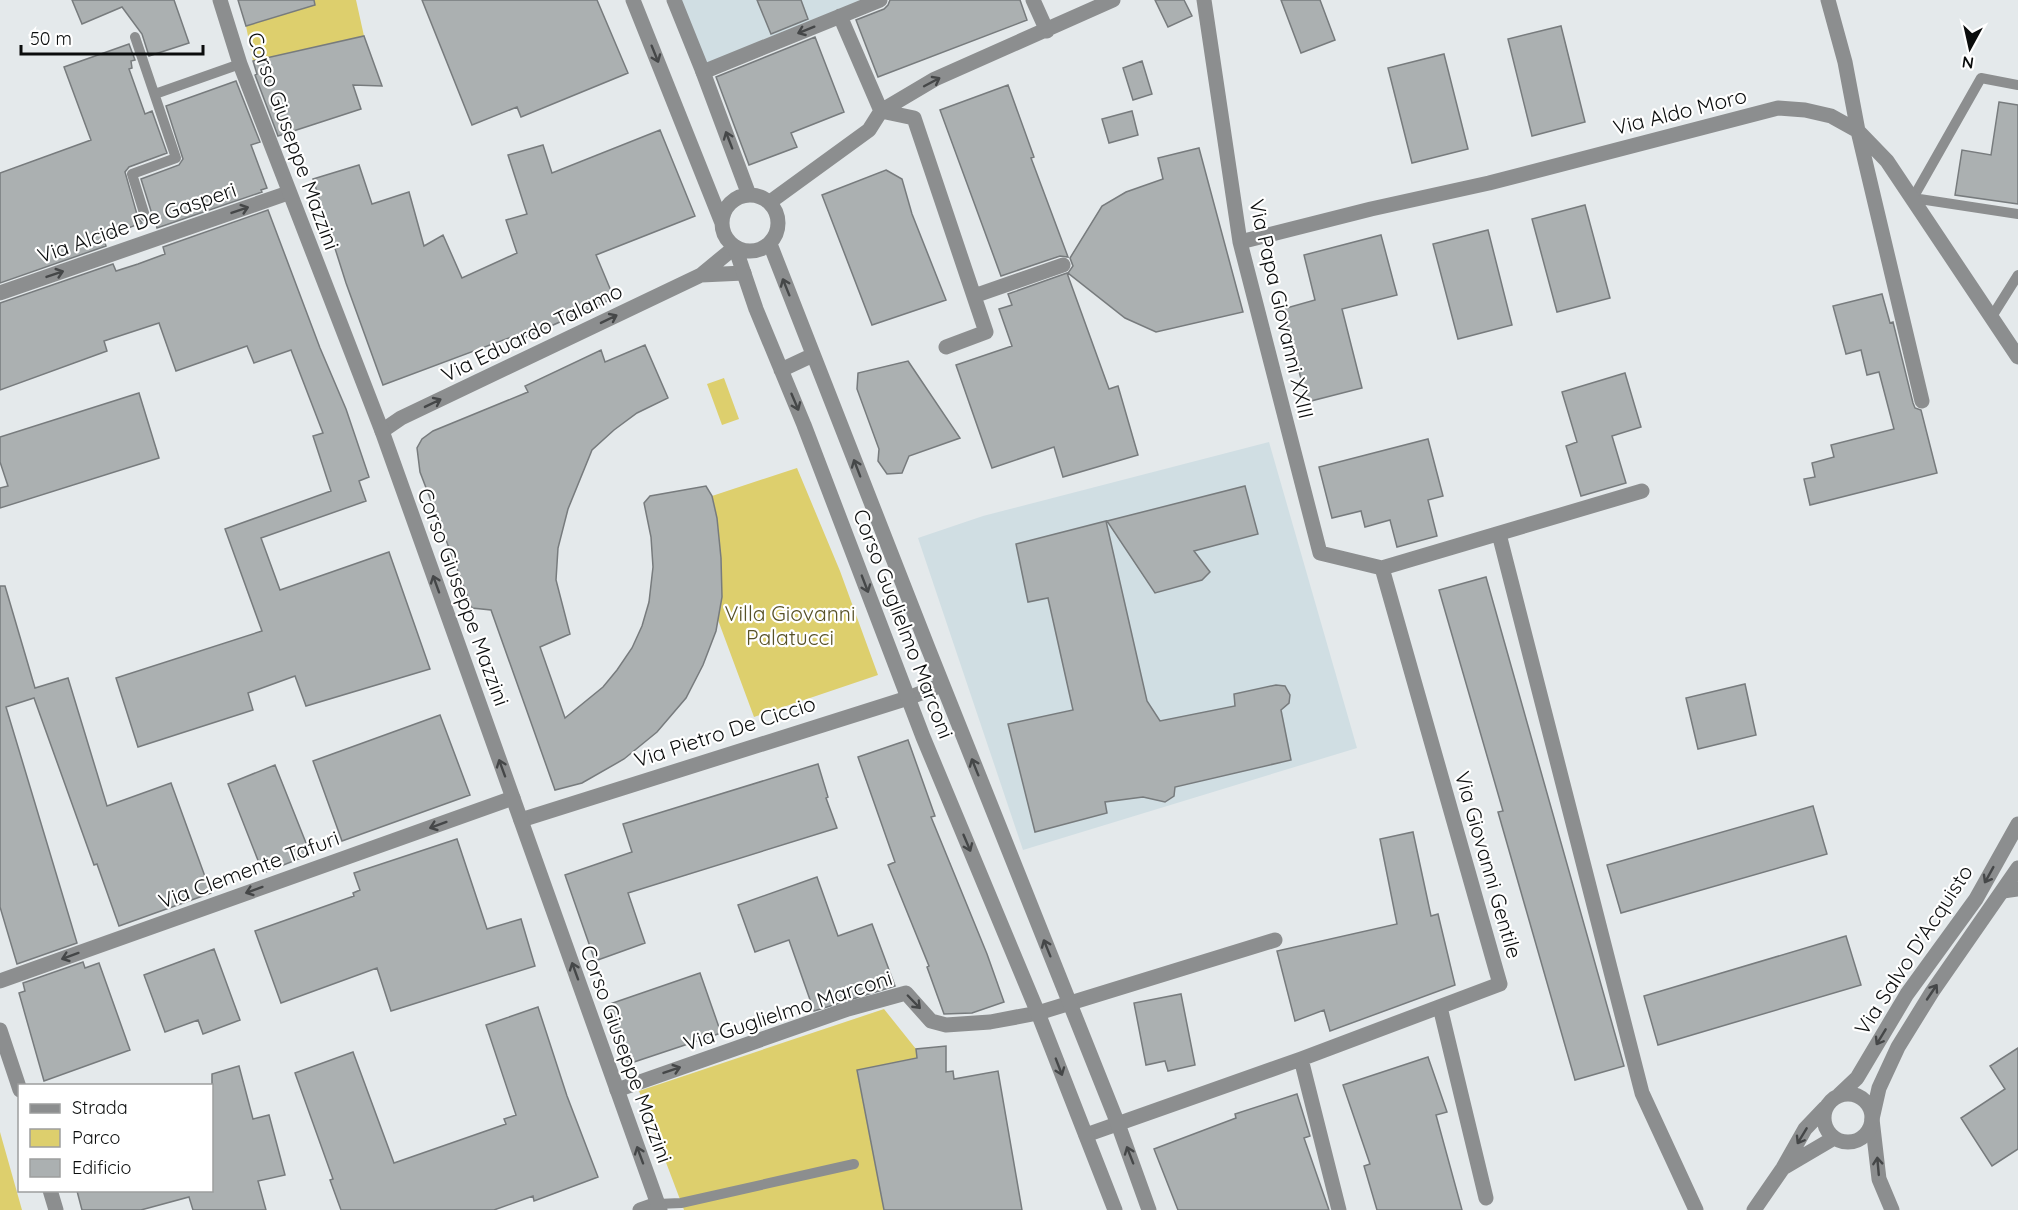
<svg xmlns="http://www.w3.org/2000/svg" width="2018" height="1210" viewBox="0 0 2018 1210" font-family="Quicksand,sans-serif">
<rect width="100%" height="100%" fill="#e4e9eb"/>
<path fill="#d0dee3" d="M674,0H880L703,72Z
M1269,442L1357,748L1023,850L918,538L983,516Z"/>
<path fill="#ddcf6d" d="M296,0H356L364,36L253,61L246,26L299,9Z
M724,378L739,419L722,425L707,384Z
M797,468L840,571L878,675L754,717L718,620L722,597L721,558L717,518L712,496Z
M884,1009L916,1049L917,1058L857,1071L884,1210H684L639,1091Z
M0,1132L22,1210H0Z"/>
<path fill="#abb0b1" stroke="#777b7d" stroke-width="1.5" d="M72,0H174L189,43L149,56L142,34L122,7L82,24Z
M238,0H314L315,5L246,26Z
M422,0H597L628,73L521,117L517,107L472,125Z
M757,0H801L808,19L771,34Z
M890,0H1020L1027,20L878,77L856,20L884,9L888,5Z
M1155,0H1184L1192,16L1168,27Z
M1281,0H1320L1335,40L1301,53Z
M1561,26L1585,122L1532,136L1508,39Z
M364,36L382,86L353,85L361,109L278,136L255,75L257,74L253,61Z
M815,37L844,112L791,133L797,147L749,165L716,77Z
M129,44L135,60L131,61L132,68L129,69L145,114L152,111L167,153L129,167L125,172L138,218L142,223L103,237L106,246L0,283V173L91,140L64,67Z
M1444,54L1468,149L1412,163L1388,68Z
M1142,61L1152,94L1133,100L1123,68Z
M236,81L260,142L251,145L267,188L261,190L262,192L157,228L155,219L151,220L152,214L141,179L179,165L183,159L166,106Z
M1008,85L1034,157L1031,158L1068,257L1060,256L1001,276L940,110Z
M1999,102L2018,105V204L1955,195L1962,150L1991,155Z
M1132,111L1138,135L1109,143L1102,119Z
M660,130L695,216L596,255L614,298L517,341L514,336L383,385L346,283L313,179L359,165L372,204L409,192L424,246L443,235L462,278L517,253L506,220L527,214L508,155L543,145L552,173Z
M1199,148L1243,312L1156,332L1125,318L1068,273L1073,266L1070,258L1102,206L1126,192L1163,179L1158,158Z
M886,170L902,179L912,214L946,300L872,325L822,195Z
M1585,205L1610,298L1557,312L1532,219Z
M268,210L320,348L346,409L369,477L359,481L366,501L261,538L280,590L389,552L430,669L306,706L295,676L248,693L253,710L138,747L116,678L262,631L225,529L331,491L313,436L323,433L291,350L254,363L247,346L176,371L159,323L104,341L107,351L0,390V303L113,264L116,271L138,264L165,254L163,247Z
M1488,230L1512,325L1458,339L1433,244Z
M1381,235L1397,295L1342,309L1362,388L1307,402L1283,309L1315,300L1304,255Z
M1067,273L1109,389L1118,386L1138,455L1063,477L1054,447L992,468L956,365L1012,346L999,309L1012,305L1008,294Z
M1882,294L1890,323L1893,322L1913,403L1915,408L1921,410L1937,473L1810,505L1804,479L1815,477L1812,463L1834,457L1831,445L1894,429L1879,372L1867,375L1861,350L1846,354L1833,306Z
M645,345L668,398L637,413L614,430L592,450L568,509L558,548L556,580L570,634L540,647L565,718L603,687L617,670L632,648L642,626L649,602L653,567L651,537L644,503L650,496L706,486L712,496L717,518L721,558L722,597L716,631L703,665L686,698L657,732L624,759L582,783L555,790L491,610L472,608L420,472L417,448L422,439L433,431L528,392L525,386L601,350L605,362Z
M908,361L960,438L909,456L902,473L887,474L878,461L879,449L857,389L858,373Z
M1625,373L1641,427L1612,436L1626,483L1581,496L1566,446L1577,442L1562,392Z
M139,393L159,458L0,508V488L8,486L0,462V437Z
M1428,439L1443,496L1428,500L1437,536L1397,547L1390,520L1365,527L1361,511L1332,518L1319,467Z
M1245,486L1258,534L1194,551L1210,572L1202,580L1155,593L1107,521Z
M1106,521L1147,701L1160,721L1235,706L1234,694L1276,685L1285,686L1290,695L1289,703L1281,710L1291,760L1175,787L1174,796L1165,802L1143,797L1105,802L1107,813L1035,832L1008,724L1073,710L1048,598L1028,602L1016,544Z
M1486,577L1624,1066L1575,1080L1498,812L1503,811L1439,590Z
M0,586H5L35,688L68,678L107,806L171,783L211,893L119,926L97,864L94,865L34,698L6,707L77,943L17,964L0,907Z
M1745,684L1756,735L1698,749L1686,698Z
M440,715L470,795L342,841L313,761Z
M908,740L935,816L931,817L987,954L1004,1002L972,1013L944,1014L927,967L929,966L888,865L895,862L858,757Z
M818,764L828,797L826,798L837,828L628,893L645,943L595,961L565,875L632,852L623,824Z
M275,765L310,853L309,855L263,873L228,784Z
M1813,806L1827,854L1621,913L1607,865Z
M1413,832L1431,916L1438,914L1455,985L1330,1031L1324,1010L1295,1021L1277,951L1397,924L1380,839Z
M457,839L487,929L521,919L535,966L391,1011L377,968L281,1003L255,931L354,896L353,893L360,890L354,873Z
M817,877L838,936L872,924L895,986L814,1011L789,940L755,952L738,905Z
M1846,936L1861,985L1658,1045L1644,996Z
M214,949L240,1020L203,1034L198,1020L165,1032L144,975Z
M83,962L85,968L99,963L130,1050L44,1081L19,993L25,991L23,983Z
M700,973L721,1033L628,1064L607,1005Z
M1181,994L1195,1065L1168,1071L1165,1061L1146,1065L1134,1003Z
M538,1007L567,1096L598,1177L534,1201L533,1196L494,1210H341L330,1180L333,1179L295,1073L353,1052L394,1163L506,1124L504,1119L516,1115L486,1025Z
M946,1046V1072L953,1071L954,1079L998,1071L1022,1210H884L857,1070L917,1058L916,1049Z
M2018,1048V1149L1992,1166L1961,1118L2005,1089L1990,1066Z
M1428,1057L1447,1112L1436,1115L1462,1210H1377L1364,1166L1370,1164L1343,1085Z
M239,1066L253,1119L269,1115L285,1175L258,1181L266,1210H193L189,1197L141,1210H82L77,1191H212V1074Z
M1297,1094L1310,1136L1304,1138L1329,1210H1178L1154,1149L1236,1118L1235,1114Z"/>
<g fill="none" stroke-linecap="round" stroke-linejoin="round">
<path stroke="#8c8e8f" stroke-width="10" d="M135,37L176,158L132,174L145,216
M2018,85L1981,78L1913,198L2018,214
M155,94L240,64
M1991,318L2018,275
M657,1204L681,1203L854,1164"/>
<path stroke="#8c8e8f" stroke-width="15" d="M1033,0L1047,31
M1828,0L1845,62L1858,131L1922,401
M840,16L881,111
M703,72L880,0
M881,111L914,118L986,332L946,347
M770,202L869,130L881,111L935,79L1113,0
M1240,242L1371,209L1489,183L1778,108L1805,110L1831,116L1858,131L1887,161L2018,357
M701,275L744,273
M0,293L288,193
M974,296L1063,265
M382,431L401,418L701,275L735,247
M1499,534L1642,1093L1696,1210
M1382,568L1642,491
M521,820L908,698L942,685
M2003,891L2018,889
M0,981L513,798
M1440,1007L1486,1198
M1301,1059L1339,1210
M617,1090L848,1009L906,993L931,1021L946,1025L990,1022L1038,1013L1275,940
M1872,1119L1879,1179L1892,1210
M1086,1135L1301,1059L1500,984L1382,568L1320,553L1240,242L1204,0
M640,1210L657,1204"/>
<path stroke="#8c8e8f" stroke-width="15" d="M220,0L240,64L382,431L660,1210
M633,0L722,223
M674,0L703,72L749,195
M722 223a28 28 0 1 1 56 0a28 28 0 1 1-56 0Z
M770,244L928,648L1118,1124L1149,1210
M735,247L756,309L804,425L923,737L1038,1013L1115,1210
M781,370L813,355
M0,1030L20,1090
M1824 1118a24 24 0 1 1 48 0a24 24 0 1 1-48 0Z
M1839,1095L1857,1078L1907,994L1976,899L2018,824
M1872,1119L1879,1088L1898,1047L1932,992L2018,868
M1783,1168L1834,1138
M50,1190L56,1210
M1754,1210L1783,1168L1805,1129L1825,1108"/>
</g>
<defs><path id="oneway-shaft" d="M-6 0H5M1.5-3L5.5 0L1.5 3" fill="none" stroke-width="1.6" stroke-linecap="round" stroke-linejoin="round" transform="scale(1.5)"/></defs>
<g stroke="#454748">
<use href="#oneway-shaft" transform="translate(806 30) rotate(158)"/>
<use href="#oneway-shaft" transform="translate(655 54) rotate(68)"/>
<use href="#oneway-shaft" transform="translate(932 82) rotate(-28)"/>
<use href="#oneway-shaft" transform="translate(729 140) rotate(-111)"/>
<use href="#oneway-shaft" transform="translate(240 210) rotate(-19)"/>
<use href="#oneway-shaft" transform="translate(55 274) rotate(-19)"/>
<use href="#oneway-shaft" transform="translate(786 287) rotate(-112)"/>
<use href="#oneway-shaft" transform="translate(609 319) rotate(-26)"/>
<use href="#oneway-shaft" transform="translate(795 402) rotate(67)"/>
<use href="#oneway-shaft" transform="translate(433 403) rotate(-26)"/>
<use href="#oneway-shaft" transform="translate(857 468) rotate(-111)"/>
<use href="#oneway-shaft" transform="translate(436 584) rotate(-110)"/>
<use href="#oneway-shaft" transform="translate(865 584) rotate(69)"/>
<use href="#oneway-shaft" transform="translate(975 767) rotate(-112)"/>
<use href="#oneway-shaft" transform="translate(502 768) rotate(-110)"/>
<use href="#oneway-shaft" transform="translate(438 825) rotate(160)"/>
<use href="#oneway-shaft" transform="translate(967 843) rotate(67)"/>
<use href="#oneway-shaft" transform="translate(1989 875) rotate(119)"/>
<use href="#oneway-shaft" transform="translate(254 890) rotate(160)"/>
<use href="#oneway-shaft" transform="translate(1047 948) rotate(-112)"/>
<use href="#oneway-shaft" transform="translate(70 956) rotate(160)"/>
<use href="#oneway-shaft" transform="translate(575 971) rotate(-110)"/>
<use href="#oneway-shaft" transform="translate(1932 992) rotate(-56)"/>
<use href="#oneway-shaft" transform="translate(914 1002) rotate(46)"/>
<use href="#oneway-shaft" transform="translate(1881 1037) rotate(121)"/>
<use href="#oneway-shaft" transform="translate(1059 1067) rotate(69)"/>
<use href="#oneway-shaft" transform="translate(672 1070) rotate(-19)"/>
<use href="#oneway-shaft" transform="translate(1802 1136) rotate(121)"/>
<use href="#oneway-shaft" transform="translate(640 1155) rotate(-110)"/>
<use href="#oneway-shaft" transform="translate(1130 1155) rotate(-111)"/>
<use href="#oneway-shaft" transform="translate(1878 1166) rotate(-95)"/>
</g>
<g text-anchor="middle" stroke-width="4.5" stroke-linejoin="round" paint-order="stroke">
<g font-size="21" fill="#0b0d0d" stroke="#fff">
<text transform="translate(1680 112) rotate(-14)" y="7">Via Aldo Moro</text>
<text transform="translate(293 141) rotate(70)" y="7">Corso Giuseppe Mazzini</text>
<text transform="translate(137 223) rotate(-19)" y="7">Via Alcide De Gasperi</text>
<text transform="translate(1281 309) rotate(77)" y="7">Via Papa Giovanni XXIII</text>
<text transform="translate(532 333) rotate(-26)" y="7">Via Eduardo Talamo</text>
<text transform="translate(463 597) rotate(70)" y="7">Corso Giuseppe Mazzini</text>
<text transform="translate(903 624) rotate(69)" y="7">Corso Guglielmo Marconi</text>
<text transform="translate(725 732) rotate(-18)" y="7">Via Pietro De Ciccio</text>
<text transform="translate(1488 865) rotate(74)" y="7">Via Giovanni Gentile</text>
<text transform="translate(249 870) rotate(-20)" y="7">Via Clemente Tafuri</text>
<text transform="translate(1914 950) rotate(-57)" y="7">Via Salvo D'Acquisto</text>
<text transform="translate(788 1011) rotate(-18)" y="7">Via Guglielmo Marconi</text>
<text transform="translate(626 1054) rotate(70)" y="7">Corso Giuseppe Mazzini</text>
</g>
<g font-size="21" fill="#575127" stroke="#fff">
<text x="790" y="621">Villa Giovanni<tspan x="790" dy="24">Palatucci</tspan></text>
</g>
</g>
<rect x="18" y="1084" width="195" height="108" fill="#ffffff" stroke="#9d9e9e" stroke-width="1.5"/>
<rect x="30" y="1104" width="30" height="9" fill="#8c8e8f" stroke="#9d9e9e" stroke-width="1.5"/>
<text x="72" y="1114" font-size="18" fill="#0b0d0d">Strada</text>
<rect x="30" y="1129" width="30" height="18" fill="#ddcf6d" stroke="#9d9e9e" stroke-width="1.5"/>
<text x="72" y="1144" font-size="18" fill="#0b0d0d">Parco</text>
<rect x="30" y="1159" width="30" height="18" fill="#abb0b1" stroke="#9d9e9e" stroke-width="1.5"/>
<text x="72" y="1174" font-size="18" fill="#0b0d0d">Edificio</text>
<g transform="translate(1970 48) rotate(188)" stroke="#ffffff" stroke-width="4.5" paint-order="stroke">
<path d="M0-4.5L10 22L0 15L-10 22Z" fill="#0b0d0d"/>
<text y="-9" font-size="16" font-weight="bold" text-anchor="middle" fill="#0b0d0d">N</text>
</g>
<path d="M21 45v9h182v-9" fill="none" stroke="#0b0d0d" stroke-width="3"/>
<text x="30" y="45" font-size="18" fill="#0b0d0d" stroke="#ffffff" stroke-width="4.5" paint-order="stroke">50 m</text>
</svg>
